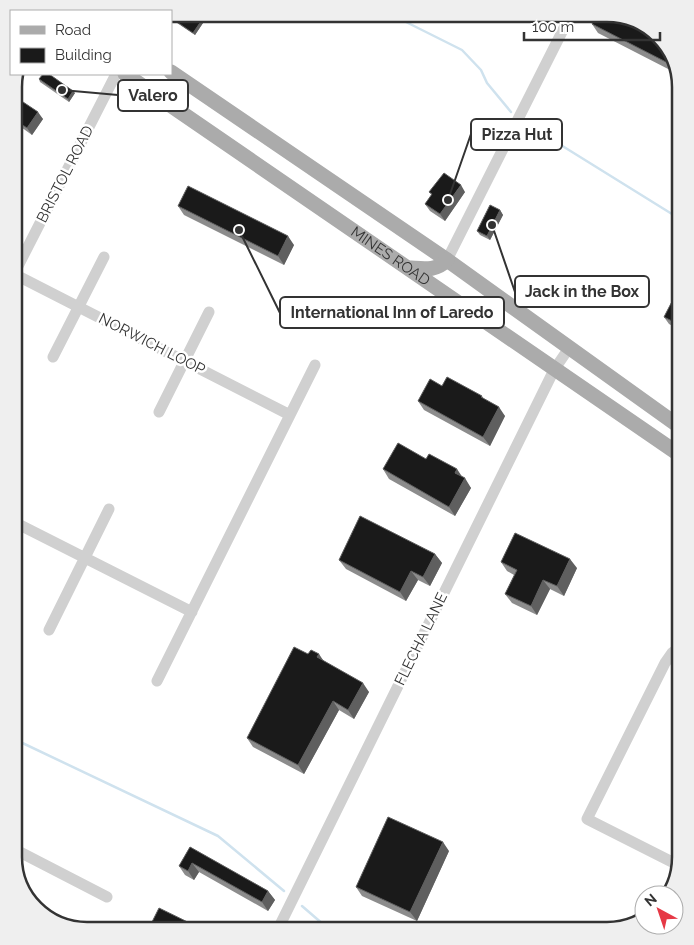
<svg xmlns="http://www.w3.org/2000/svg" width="694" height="945" viewBox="0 0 694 945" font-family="Raleway,sans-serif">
<rect width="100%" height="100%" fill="#fff"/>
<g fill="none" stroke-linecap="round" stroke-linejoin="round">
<path stroke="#cfe2ee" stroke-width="2.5" d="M390,14L462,50L481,70L487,83L511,112
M527,124L680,219
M14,739L218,836L284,891
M302,906L324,925L340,931"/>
<path stroke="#d0d0d0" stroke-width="11" d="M447,260L571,14
M14,274L290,415
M14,274L116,74
M53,357L104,257
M159,412L209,312
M14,522L192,612
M49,630L109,509
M157,681L315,365
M14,849L107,897
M678,865L587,819L665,663L672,653L680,647
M277,931L554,370L569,348"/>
<g stroke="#ababab" stroke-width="15">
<path d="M171,72L447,260L680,427"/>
<path id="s1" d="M125,74L680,455"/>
<path d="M411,268C425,269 436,271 447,260"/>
</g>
</g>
<path fill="#8c8c8c" d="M171,14H206L207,17L195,35L171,19Z
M592,24L670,50L674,66L672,71L598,33Z
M39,79L75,93L69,102L40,82Z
M14,96L43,119L32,135L14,122Z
M429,192H465L445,221L430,211L425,204L432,195Z
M178,206L294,245L284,265L184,215Z
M500,210L503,215L490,240L480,235L477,231Z
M680,286V330L669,324L664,317Z
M442,386L482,396L484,399L505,416L490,446L424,410L418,401Z
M426,459L462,477L471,488L455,516L389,479L383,469Z
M435,554L442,563L430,586L418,580L406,601L346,569L339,560Z
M501,562L577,568L564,596L550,589L537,615L512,603L505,594L514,575L507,571Z
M308,654L324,661L369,692L354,719L339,710L304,774L253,747L247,738Z
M190,847L268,891L275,900L268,911L199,872L194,880L185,875L179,866Z
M449,851L417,921L362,896L356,887Z
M151,924L206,931H156Z"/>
<path fill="#5f5f5f" d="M206,14L207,17L195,35L193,33Z
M671,52L674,66L672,71L666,62Z
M18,74H23L14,84V82Z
M73,91L75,93L69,102L68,99Z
M38,112L43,119L32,135L27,128Z
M461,185L465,192L445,221L440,214Z
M500,210L503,215L490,240L487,236Z
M288,236L294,245L284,265L278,256Z
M499,407L505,416L490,446L483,437Z
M457,469L463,478L455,473Z
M465,478L471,488L455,516L449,507Z
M435,554L442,563L430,586L423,577Z
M570,559L577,568L564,596L557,586Z
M411,571L418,580L406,601L400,592Z
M543,580L550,589L537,615L531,606Z
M319,654L325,663L317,657Z
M363,683L369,692L354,719L348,710Z
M333,701L339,710L304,774L298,765Z
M443,842L449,851L417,921L410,912Z
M192,863L199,872L194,880L188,871Z
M268,891L275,900L268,911L262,902Z"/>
<path fill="#1a1a1a" stroke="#5f5f5f" d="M171,14H206L193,33L171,18Z
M597,14H611L644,24L670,50L671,52L666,62L592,24Z
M43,74H49L73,91L68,99L39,79Z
M14,96L38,112L27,128L14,119Z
M444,173L461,185L440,214L425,204L432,194L429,192Z
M188,186L288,236L278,256L178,206Z
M490,205L500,210L487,236L477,231Z
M680,286V325L664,317Z
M447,377L482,396L481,397L499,407L483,437L418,401L430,379L442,386Z
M398,443L426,459L429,454L457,469L455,473L465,478L449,507L383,469Z
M360,516L435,554L423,577L411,571L400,592L339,560Z
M515,533L570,559L557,586L543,580L531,606L505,594L517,570L501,562Z
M294,647L308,654L311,650L319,654L317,657L363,683L348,710L333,701L298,765L247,738Z
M388,817L443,842L410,912L356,887Z
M190,847L268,891L262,902L192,863L188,871L179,866Z
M159,908L206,931H165L151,924Z"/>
<g text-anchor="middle" stroke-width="5" stroke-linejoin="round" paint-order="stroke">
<g font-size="15" fill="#333" stroke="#fff">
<text transform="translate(65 174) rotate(-63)" y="5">BRISTOL ROAD</text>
<text dy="5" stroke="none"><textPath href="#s1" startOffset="322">MINES ROAD</textPath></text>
<text transform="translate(152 344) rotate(27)" y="5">NORWICH LOOP</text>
<text transform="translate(421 639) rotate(-64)" y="5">FLECHA LANE</text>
</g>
</g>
<path d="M0 0H694V945H0ZM87 22H607A65 65 0 0 1 672 87V857A65 65 0 0 1 607 922H87A65 65 0 0 1 22 857V87A65 65 0 0 1 87 22Z" fill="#efefef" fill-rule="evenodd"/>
<path fill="none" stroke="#333" stroke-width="2.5" d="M87 22H607A65 65 0 0 1 672 87V857A65 65 0 0 1 607 922H87A65 65 0 0 1 22 857V87A65 65 0 0 1 87 22Z"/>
<path fill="none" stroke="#333" stroke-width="2" d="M62 90L118 95M448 200L471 134M492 225L515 292M239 230L280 313"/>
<g fill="#333" stroke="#fff" stroke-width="2">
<circle cx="62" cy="90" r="5"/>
<circle cx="448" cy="200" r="5"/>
<circle cx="492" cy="225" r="5"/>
<circle cx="239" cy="230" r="5"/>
</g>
<g fill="#fff" stroke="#333" stroke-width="2">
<rect x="118" y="80" width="70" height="31" rx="5"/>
<rect x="471" y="119" width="91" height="31" rx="5"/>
<rect x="515" y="276" width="134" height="31" rx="5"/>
<rect x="280" y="297" width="224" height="31" rx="5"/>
</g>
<g font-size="16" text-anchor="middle" font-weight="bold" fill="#333">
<text x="153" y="101">Valero</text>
<text x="517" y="140">Pizza Hut</text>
<text x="582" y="297">Jack in the Box</text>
<text x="392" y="318">International Inn of Laredo</text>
</g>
<rect x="10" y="10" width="162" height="65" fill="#ffffff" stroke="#adadad"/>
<rect x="20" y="26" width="25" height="8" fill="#ababab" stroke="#adadad"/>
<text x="55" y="35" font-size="15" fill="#333333">Road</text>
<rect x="20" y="48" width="25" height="15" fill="#1a1a1a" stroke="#adadad"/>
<text x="55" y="60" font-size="15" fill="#333333">Building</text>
<g transform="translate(659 910) rotate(320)"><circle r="24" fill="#ffffff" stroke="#adadad"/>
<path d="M0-4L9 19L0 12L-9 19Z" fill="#e63946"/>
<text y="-8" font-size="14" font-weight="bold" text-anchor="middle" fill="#333333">N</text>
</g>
<path d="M524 32v8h136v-8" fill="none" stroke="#333333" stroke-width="2.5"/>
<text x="532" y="32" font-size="15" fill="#333333" stroke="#ffffff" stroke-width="4" paint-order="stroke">100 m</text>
</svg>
